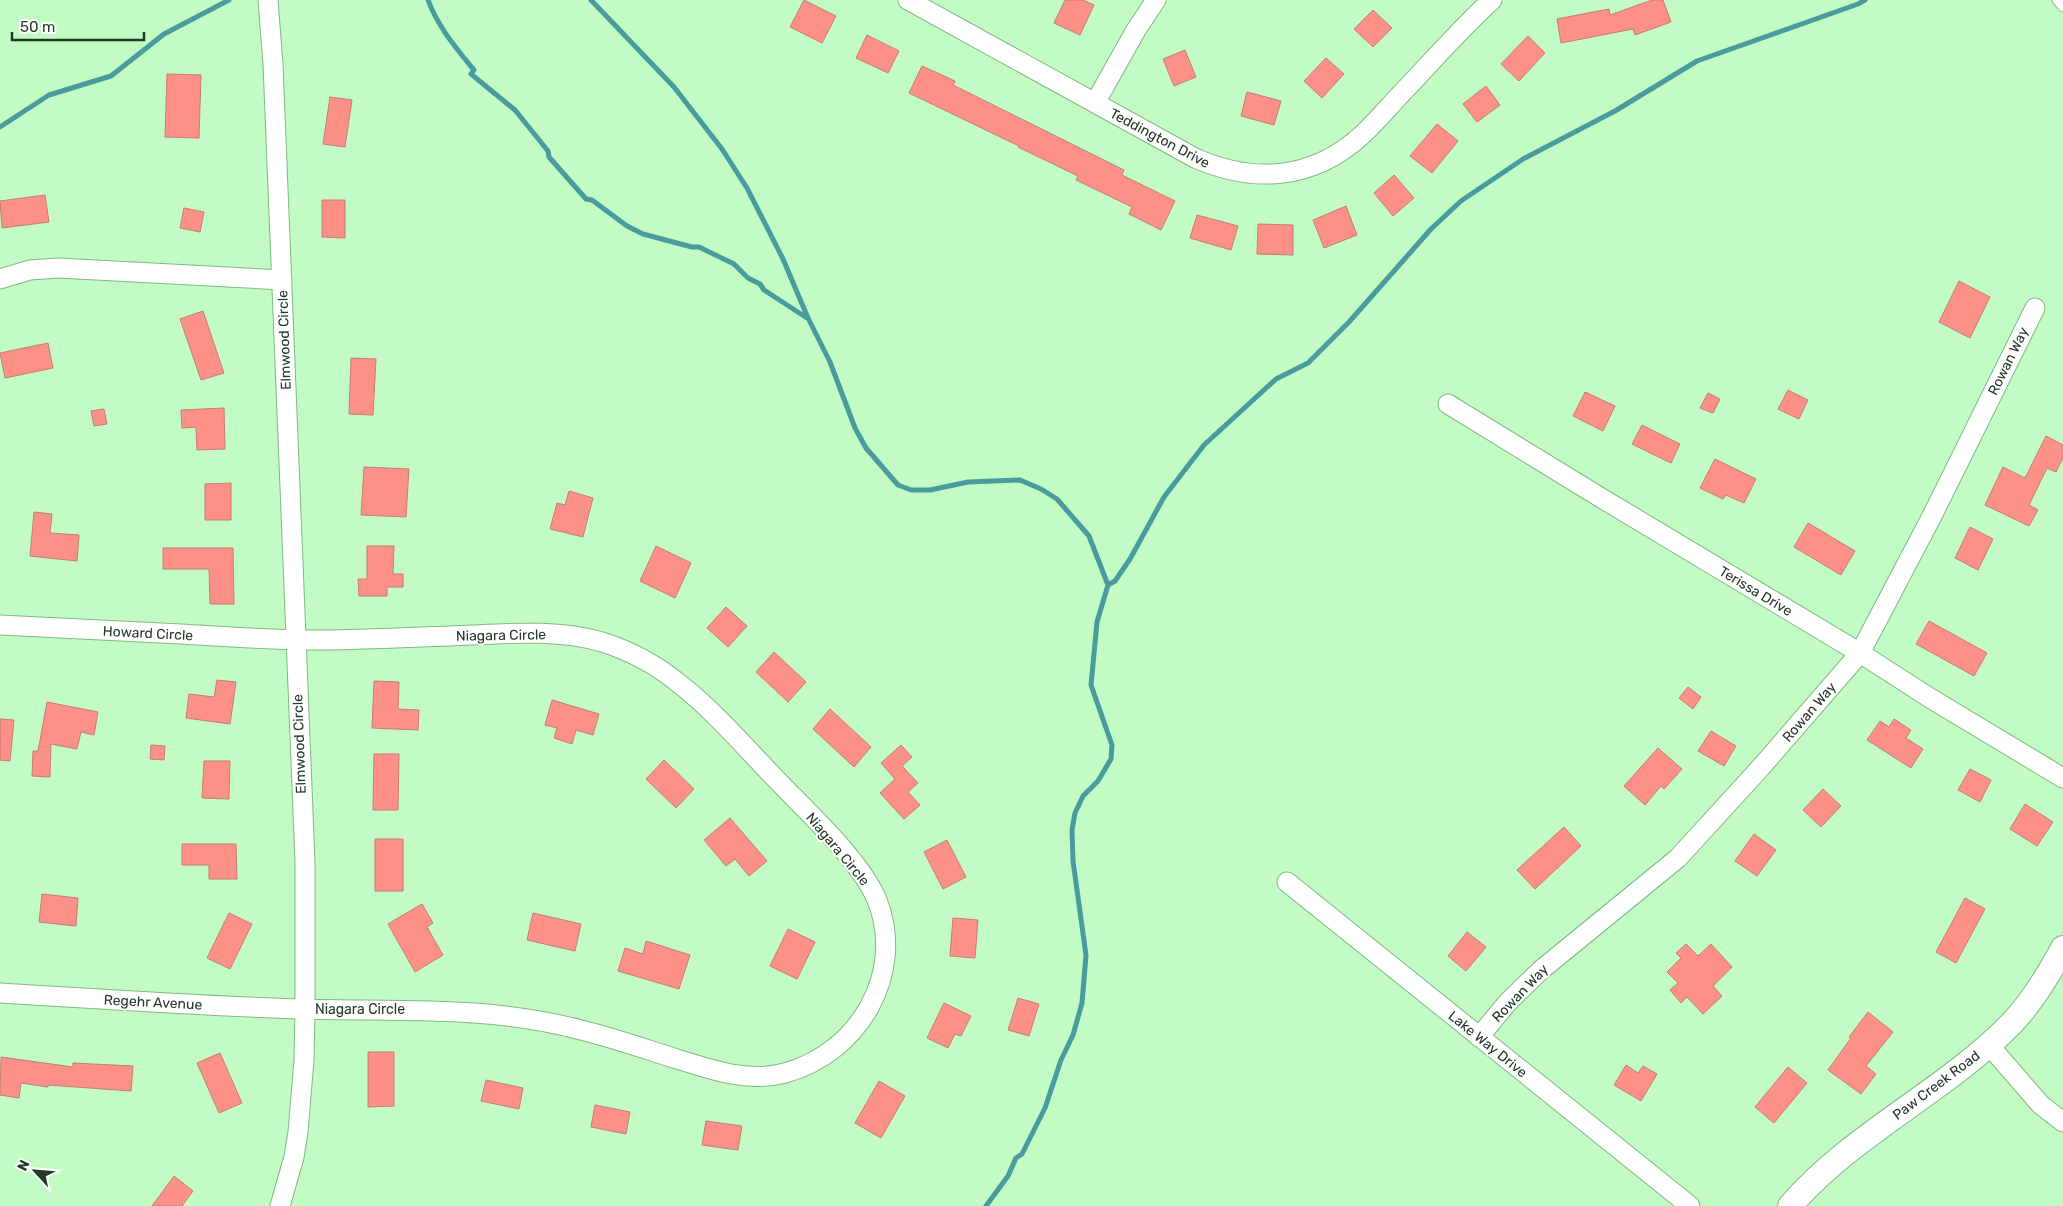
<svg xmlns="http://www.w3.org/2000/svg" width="2063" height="1206" viewBox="0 0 2063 1206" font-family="Rubik,sans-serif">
<rect width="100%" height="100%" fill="#c2fbc3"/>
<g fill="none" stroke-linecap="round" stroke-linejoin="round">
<path stroke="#499b9d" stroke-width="5" d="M428,0C438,27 456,48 474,70L471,74L515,110L548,151L549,157L586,199L592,200L627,226L643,234L692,247H699L734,264L748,278L760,284L764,290L807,318
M591,0L674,87L722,149L747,188L783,259L808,318L830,362L855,428L866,448L898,485L911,490H930L968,482L1020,480L1041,489L1057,499L1089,536L1108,585L1097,622L1091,685L1112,745L1111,759L1098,781L1083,796L1075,813L1072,830L1073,861L1086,955L1082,1003L1073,1035L1061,1060L1045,1108L1022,1154L1016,1158L1008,1176L986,1206
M0,127L49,95L111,76L164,34L229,0
M1108,585L1115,581L1130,559L1164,497L1204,445L1276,379L1308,363L1349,322L1431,229L1461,201L1523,159L1615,111L1697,61L1858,4L1865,0"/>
</g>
<path fill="#fd9188" stroke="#c77c75" d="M804,0L836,16L822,43L790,27Z
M1065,0H1083L1094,5L1080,35L1054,23Z
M1652,0H1663L1671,22L1635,35L1633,29L1561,43L1557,19L1609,9L1610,15Z
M1373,10L1392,28L1373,47L1354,29Z
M867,35L899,51L888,73L856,58Z
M1528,36L1545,53L1519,81L1501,64Z
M1185,50L1196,77L1174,86L1163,59Z
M1326,58L1344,74L1322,98L1304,81Z
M922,66L955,81L953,85L1124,170L1122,175L1175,201L1161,230L1129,214L1132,207L1076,180L1078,176L1018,147L1019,146L909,93Z
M167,74L201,75L199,138L165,137Z
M1486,86L1500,105L1477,122L1463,104Z
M1247,92L1281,101L1274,125L1241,116Z
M330,97L352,100L345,147L323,144Z
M1437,124L1458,141L1432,173L1410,156Z
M1394,175L1414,198L1393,216L1374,193Z
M45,195L49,222L2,228L0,201Z
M322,200H345V238L322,237Z
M1346,206L1357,235L1324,248L1313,220Z
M184,208L204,212L200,232L180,228Z
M1197,215L1238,226L1231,250L1190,238Z
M1258,224L1293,225V255L1257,254Z
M1959,281L1990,297L1970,338L1939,322Z
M203,311L224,373L201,380L180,319Z
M48,343L53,368L5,378L0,353Z
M351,358L376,359L373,415L349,414Z
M1788,390L1808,400L1799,419L1778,409Z
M1585,392L1615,406L1603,431L1573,416Z
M1708,393L1720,399L1713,413L1700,408Z
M224,408L225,449L197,450L196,427L182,428L181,410Z
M104,409L107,424L94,426L91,411Z
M1642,425L1680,444L1671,463L1632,444Z
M2046,436L2063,445V458L2056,472L2047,468L2029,505L2038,510L2029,526L1985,505L2003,467L2025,478Z
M1715,459L1756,479L1744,503L1726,495L1723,499L1700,488Z
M364,467L409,469L406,517L361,515Z
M231,483V520H205V484Z
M569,491L593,498L583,537L550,529L557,503L565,505Z
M34,512L52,514L50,533L79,535L77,561L30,556Z
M1808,523L1855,551L1841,575L1794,547Z
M1970,527L1993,539L1978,570L1955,558Z
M367,546H394L393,574H403V587H387V596H359L358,579H367Z
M656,546L691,563L675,598L640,581Z
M163,548H233L234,604H210L209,569H163Z
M726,607L747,626L728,647L707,628Z
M1929,621L1987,653L1974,676L1916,644Z
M774,652L806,682L788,702L756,672Z
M217,680L236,682L230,724L186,718L189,694L214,697Z
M374,681L399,682L398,709L419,710L418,730L372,728Z
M1688,687L1701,697L1693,709L1679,698Z
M552,700L599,714L593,735L576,730L572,744L554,738L557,728L545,725Z
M47,702L98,712L94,735L81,732L77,749L51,744L50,777L32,776L33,751H38Z
M830,709L871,747L854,767L813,729Z
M0,719L14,720L10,761L0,760Z
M1894,719L1911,730L1906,738L1923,749L1911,768L1867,740L1880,721L1889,727Z
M1711,731L1736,746L1724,766L1698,751Z
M151,745L165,746L164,760L150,759Z
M901,745L912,757L902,766L918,783L908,792L920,805L904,819L880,793L895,779L881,763Z
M1658,748L1682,769L1664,789L1661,786L1645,805L1624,786Z
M374,754H399L398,810H373Z
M664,760L694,789L676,808L646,779Z
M204,761H230L229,799L202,798Z
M1970,769L1991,780L1980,802L1958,790Z
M1823,789L1841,806L1821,827L1803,810Z
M2025,804L2053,822L2037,846L2010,829Z
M730,818L767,861L749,876L735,859L726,866L704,840Z
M1564,827L1581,846L1535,889L1517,870Z
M1754,834L1776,850L1757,876L1735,861Z
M375,839H403V891H375Z
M947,840L966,877L943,889L924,852Z
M182,844H236L237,879H209V865H182Z
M42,894L78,898L76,926L39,922Z
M1965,898L1985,909L1956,963L1936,952Z
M422,904L433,923L427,927L443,955L415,972L388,924Z
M229,913L252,924L230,969L207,958Z
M533,913L581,924L575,951L527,940Z
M953,918L978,920L975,958L950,956Z
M788,929L815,942L797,979L770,966Z
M1467,932L1486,947L1466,971L1448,956Z
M646,941L690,955L679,989L618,971L625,948L643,954Z
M1686,944L1698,956L1711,944L1732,967L1713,986L1722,996L1703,1014L1687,997L1681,1003L1670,990L1678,983L1667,972L1681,958L1676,953Z
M1018,998L1039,1004L1029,1036L1008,1030Z
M944,1003L971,1016L961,1036L955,1034L948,1048L927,1038Z
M1868,1012L1893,1032L1866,1066L1876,1074L1861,1094L1828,1070L1851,1038L1849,1037Z
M368,1052H394V1106L368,1107Z
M220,1053L242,1103L219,1113L197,1063Z
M1,1057L73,1067V1063L133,1066L131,1091L48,1085V1087L21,1083L19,1098L0,1095Z
M1626,1065L1638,1073L1643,1066L1657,1074L1641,1101L1614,1085Z
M1788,1067L1807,1083L1774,1123L1755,1107Z
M486,1080L523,1088L519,1109L481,1101Z
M879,1081L905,1096L881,1138L855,1123Z
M595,1105L630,1112L626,1134L591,1127Z
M706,1121L742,1126L738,1150L702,1145Z
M174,1176L193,1191L182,1206H152Z"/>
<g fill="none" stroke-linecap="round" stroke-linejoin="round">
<g stroke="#81b883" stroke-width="11">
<path id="service" d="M2057,0L2063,7"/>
</g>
<g stroke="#81b883" stroke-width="21">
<path id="minor" d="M268,0L273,64L305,862V1009L304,1060L298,1132L294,1157L280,1206
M908,0L1195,158C1254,184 1313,180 1362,135C1375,123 1387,109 1399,96C1430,64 1459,30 1492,0
M1095,103L1136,30L1156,0
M0,279L30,270L58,268L282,280
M1448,404L1603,499L1860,653L1930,698L2063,778
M0,625C60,628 121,631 181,634C231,637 281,641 331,640C378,639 425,637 472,635C515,633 560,630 602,642C631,651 658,666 681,685C715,712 744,746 774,777C805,810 860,859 877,900C906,973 859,1053 785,1073C748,1083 713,1070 677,1059C645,1049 614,1038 581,1030C487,1005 397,1012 301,1009C201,1006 100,999 0,993
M1287,882L1690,1206
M1479,1037L1508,1002L1541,970L1678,858L1762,766L1860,653L1932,516L2035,308
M1988,1044L2041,1105L2063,1122"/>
</g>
<g stroke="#81b883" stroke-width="26">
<path id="tertiary" d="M1790,1206C1853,1133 1945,1092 2012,1023C2033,1001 2049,974 2063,948"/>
</g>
<use href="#service" stroke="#fff" stroke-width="9"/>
<use href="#minor" stroke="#fff" stroke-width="19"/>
<use href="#tertiary" stroke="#fff" stroke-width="24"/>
</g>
<g text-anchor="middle" stroke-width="4" stroke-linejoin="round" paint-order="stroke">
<g font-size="14" fill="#223923" stroke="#fff">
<text transform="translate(1160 138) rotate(28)" y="5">Teddington Drive</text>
<text transform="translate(284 340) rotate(-92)" y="5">Elmwood Circle</text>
<text transform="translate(2008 361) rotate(-64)" y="5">Rowan Way</text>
<text transform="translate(1756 591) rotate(31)" y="5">Terissa Drive</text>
<text transform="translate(148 633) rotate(3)" y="5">Howard Circle</text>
<text transform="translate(501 635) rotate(-1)" y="5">Niagara Circle</text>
<text transform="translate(1809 712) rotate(-49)" y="5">Rowan Way</text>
<text transform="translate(299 744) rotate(-92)" y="5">Elmwood Circle</text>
<text transform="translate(838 849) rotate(50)" y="5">Niagara Circle</text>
<text transform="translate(1520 993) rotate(-46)" y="5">Rowan Way</text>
<text transform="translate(153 1002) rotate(3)" y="5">Regehr Avenue</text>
<text x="360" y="1014">Niagara Circle</text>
<text transform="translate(1488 1044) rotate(39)" y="5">Lake Way Drive</text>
<text transform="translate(1936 1085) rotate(-37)" y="5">Paw Creek Road</text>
</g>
</g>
<g transform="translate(35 1171) rotate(296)" stroke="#ffffff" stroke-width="4" paint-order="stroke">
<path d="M0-4L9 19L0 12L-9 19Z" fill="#223923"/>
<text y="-8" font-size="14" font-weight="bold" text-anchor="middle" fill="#223923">N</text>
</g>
<path d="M12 32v8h132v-8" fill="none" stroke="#223923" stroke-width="2.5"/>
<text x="20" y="32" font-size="15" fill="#223923" stroke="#ffffff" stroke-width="4" paint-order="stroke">50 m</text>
</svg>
